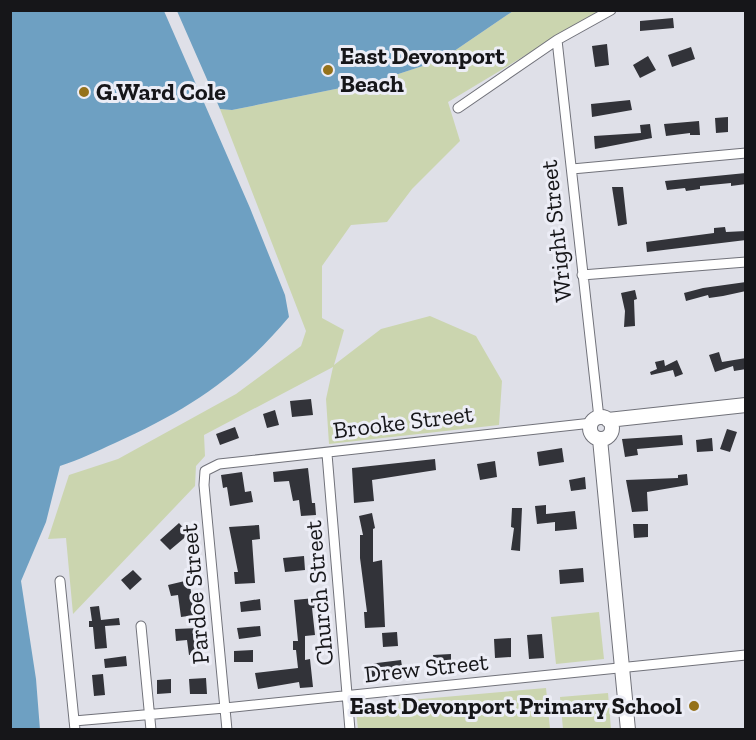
<svg xmlns="http://www.w3.org/2000/svg" width="756" height="740" viewBox="0 0 756 740" font-family="'Zilla Slab',serif">
<rect width="100%" height="100%" fill="#dfe0e8"/>
<path fill="#cbd5af" d="M513,11H599L448,102L460,141L412,189L387,222L351,225L322,266V318L344,330L334,365L381,329L430,316L476,336L502,381L499,425L329,444L326,399L333,367L204,435L205,456L196,466L195,486L73,614L66,538L48,539L69,475L118,459L236,394L301,346L306,331L220,109L232,110L380,80L441,60Z
M599,612L604,659L556,664L551,617Z
M546,688L550,729H358L356,711L364,704Z
M608,693L611,729H563L560,697Z"/>
<path fill="#6ea0c2" d="M10,11H164L250,208L285,295L289,317C239,377 186,411 115,443C97,451 79,460 60,466L46,522L21,581L36,679L40,730L10,729Z
M177,11H513L441,60L380,80L232,110L220,109Z"/>
<path fill="#323339" d="M673,18L674,28L640,31V21Z
M607,44L609,65L595,67L592,46Z
M691,47L695,59L672,67L668,55Z
M648,56L656,70L640,78L633,65Z
M630,100L632,110L592,117L591,104Z
M728,117V132L716,133L715,118Z
M699,121L700,135H690V133L666,136L664,124Z
M650,124L652,138L595,149L594,136L641,133L640,125Z
M746,173V184L731,186V183L700,186V189L686,191L685,188L667,190L665,181Z
M612,187H623L627,224L618,226Z
M725,227L726,232L746,231V240L647,252L646,242L714,233V228Z
M746,282V291L723,296L709,298L708,295L686,301L684,293L703,288Z
M635,290L637,299L634,300L635,326L624,327L625,311L621,293Z
M719,352L722,362L746,358V369L734,371L733,366L715,372L709,355Z
M664,360L665,366L677,360L683,374L675,377L673,370L651,375L650,372L657,369L655,362Z
M311,399L313,415L292,417L290,401Z
M275,410L279,425L267,428L263,414Z
M235,427L239,438L220,445L216,434Z
M727,429L737,432L730,452L720,449Z
M682,435L683,445L637,449L638,455L625,457L622,439Z
M712,438L713,451L697,452L696,440Z
M562,448L564,462L539,466L537,452Z
M435,459L436,470L372,480L374,501L354,503L352,468Z
M495,461L497,477L480,480L477,464Z
M308,468L312,503H315L316,515L301,516L299,500L293,501L289,481L274,482L273,472Z
M242,472L245,492L251,491L253,502L230,506L227,487L223,488L221,475Z
M687,474L688,485L647,492L648,511L632,512L626,480L678,478V475Z
M585,477L586,489L571,491L569,480Z
M546,505V514L575,511L577,529L555,531V522L537,524L535,506Z
M512,508H522L520,551L511,550L514,528L511,527Z
M372,513L375,528L373,529V562L382,560L385,627L365,628L364,612H367L360,558V535H363L359,516Z
M179,523L189,534L170,550L160,540Z
M633,524H648V537L634,538Z
M259,525L260,539L252,540L255,583L235,584L234,572H238L229,527Z
M304,556L305,570L285,572L283,558Z
M583,568L584,582L560,584L559,570Z
M133,570L142,579L130,590L121,580Z
M189,580L195,615L181,617L178,595L171,596L168,585Z
M315,598L316,608H312L315,635L305,636V660L310,659L313,687L300,688L299,682L258,689L255,673L298,668L296,650H293V641H298L294,600Z
M260,599L261,610L241,612L240,602Z
M99,606L101,620L119,618L120,625L105,626L107,648L95,649L93,627H89V621H92L90,607Z
M260,626L261,636L239,639L237,628Z
M199,628L201,654L189,655L187,640L176,641L175,629Z
M397,632L398,646L383,647L382,633Z
M542,634L544,658L529,659L527,635Z
M511,638V657L495,658L494,639Z
M253,650V662H234V651Z
M451,654V665L434,666L433,655Z
M126,656L127,666L105,668L104,659Z
M401,660L403,673L371,677L369,664Z
M103,674L105,695L94,696L92,675Z
M206,678L207,694H190L189,679Z
M171,679V693L157,694V680Z"/>
<g fill="none" stroke-linecap="round" stroke-linejoin="round">
<g stroke="#71727a" stroke-width="11">
<path id="street" d="M557,40L599,418
M458,108L557,40L611,10
M572,169L746,153
M582,275L746,262
M327,454L350,730
M60,581L75,730
M141,626L151,730
M74,721L225,708L746,655
M227,730L204,485L205,471L219,464L592,423"/>
</g>
<g stroke="#71727a" stroke-width="16">
<path id="secondary" d="M590 428a11 11 0 1 1 22 0a11 11 0 1 1-22 0Z
M608,420L746,405
M600,439L628,730"/>
</g>
<use href="#street" stroke="#fff" stroke-width="9"/>
<use href="#secondary" stroke="#fff" stroke-width="14"/>
</g>
<g fill="#95721b" stroke="#ecedf6" stroke-width="2">
<circle cx="328" cy="70" r="6"/>
<circle cx="84" cy="92" r="6"/>
<circle cx="694" cy="706" r="6"/>
</g>
<g text-anchor="middle" stroke-width="6" stroke-linejoin="round" paint-order="stroke">
<g font-size="24" font-weight="bold" fill="#161619" stroke="#ecedf6" text-anchor="start">
<text x="340" y="64">East Devonport<tspan x="340" dy="28">Beach</tspan></text>
<text x="96" y="100">G.Ward Cole</text>
<text x="682" y="714" text-anchor="end">East Devonport Primary School</text>
</g>
<g font-size="24" fill="#161619" stroke="#ecedf6">
<text transform="translate(556 231) rotate(-96)" y="8">Wright Street</text>
<text transform="translate(403 422) rotate(-7)" y="8">Brooke Street</text>
<text transform="translate(319 593) rotate(-95)" y="8">Church Street</text>
<text transform="translate(195 594) rotate(-95)" y="8">Pardoe Street</text>
<text transform="translate(426 668) rotate(-6)" y="8">Drew Street</text>
</g>
</g>
<rect width="756" height="740" fill="none" stroke="#161619" stroke-width="24"/>
</svg>
